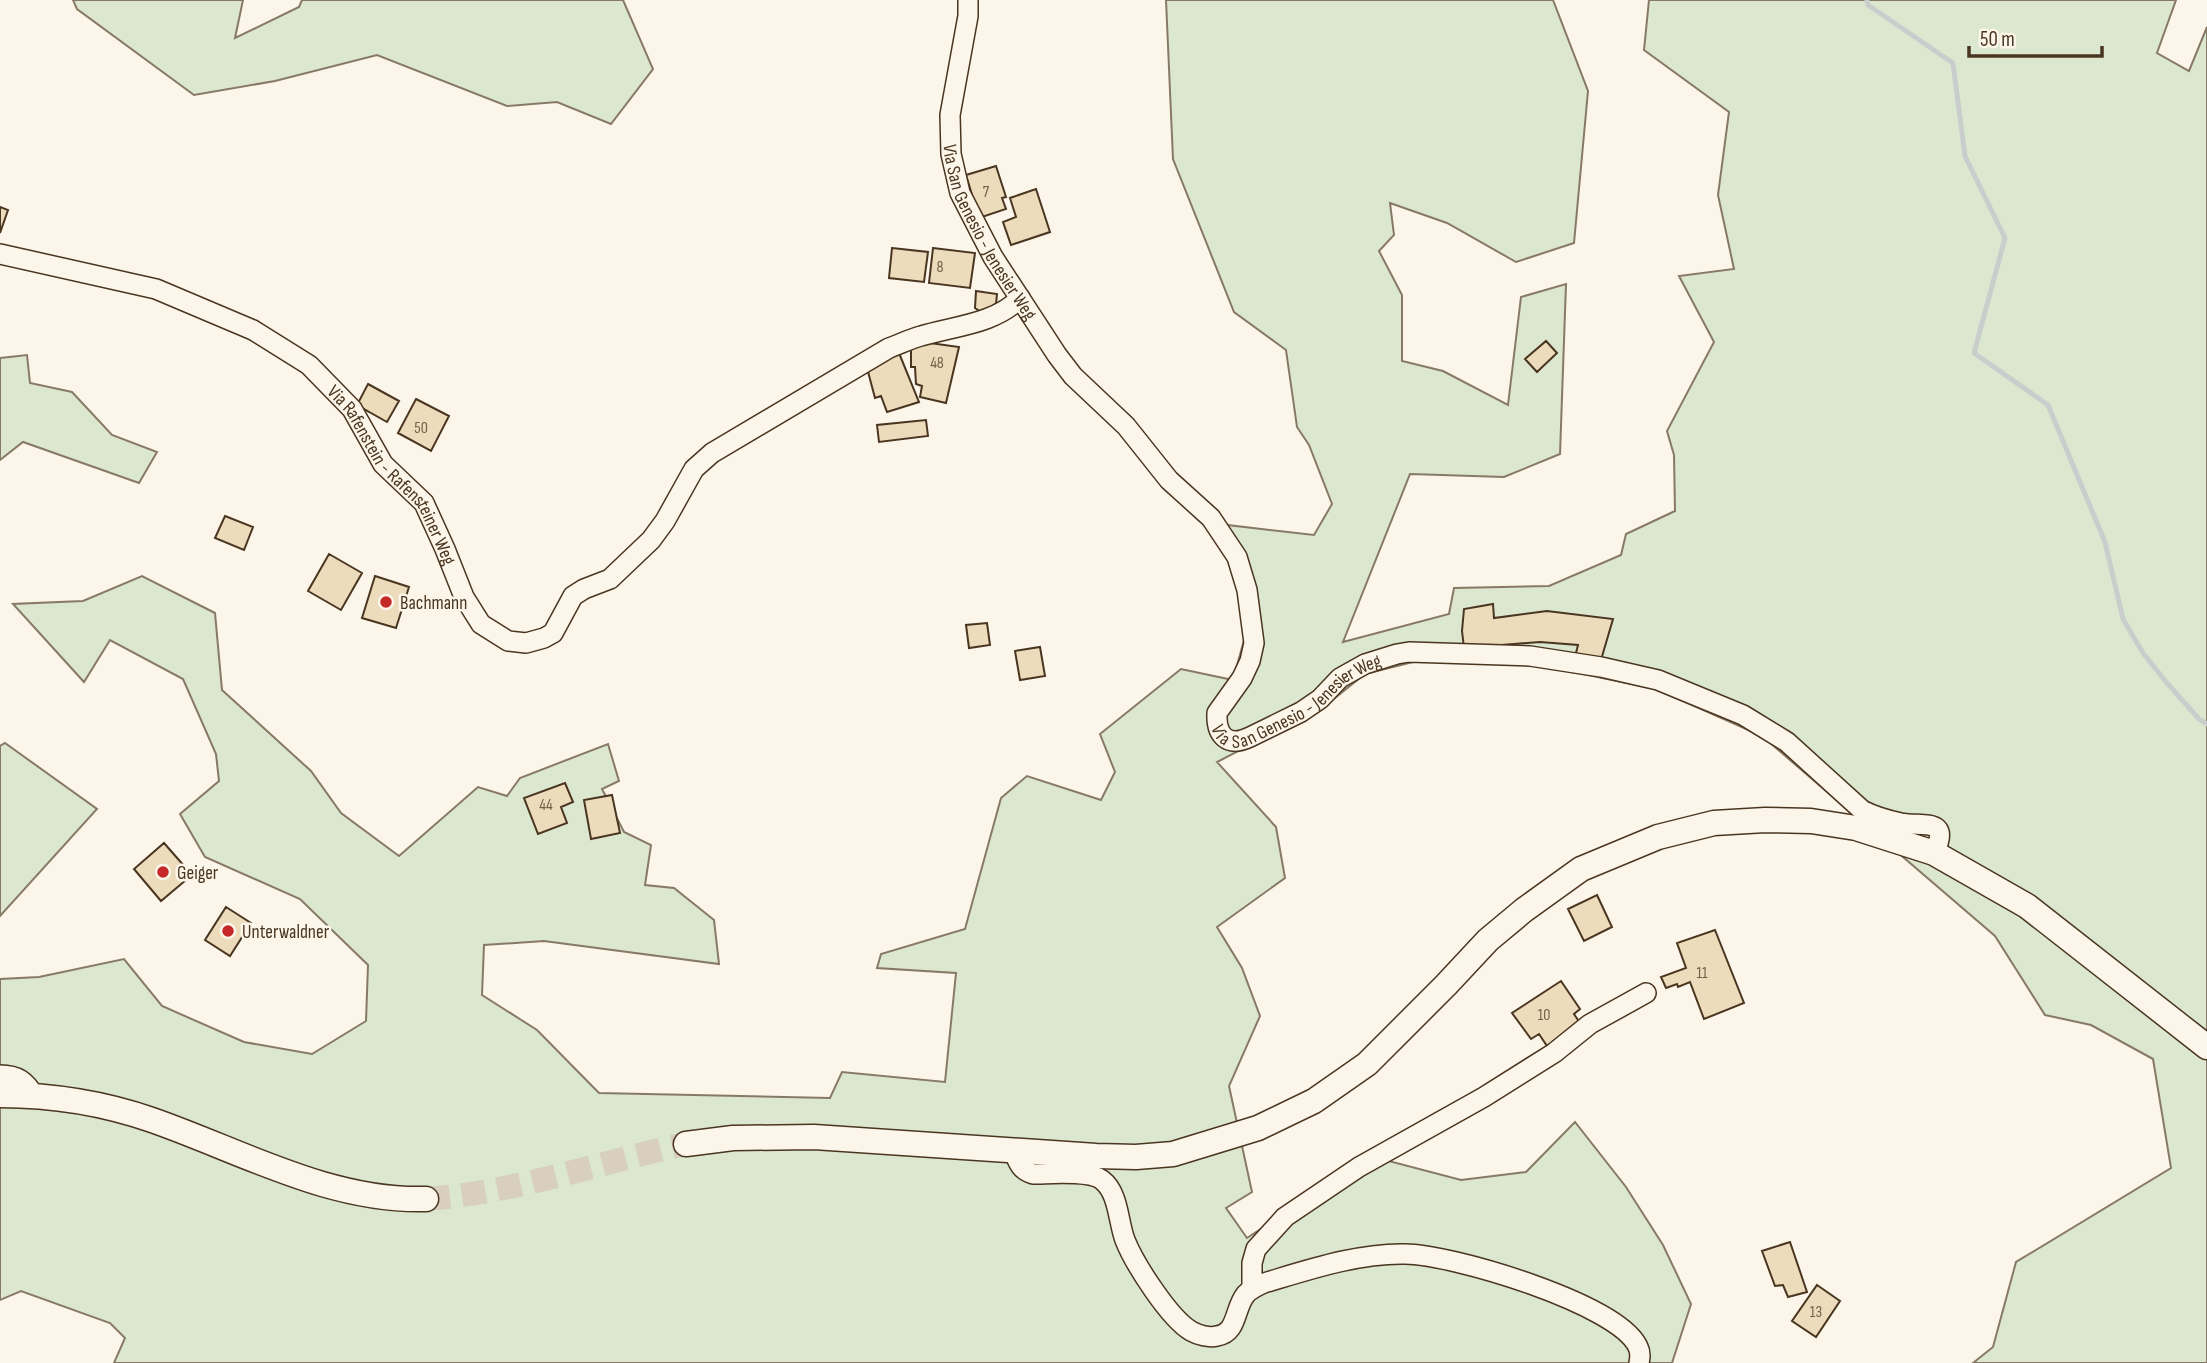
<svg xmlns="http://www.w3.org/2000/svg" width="2207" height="1363" viewBox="0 0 2207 1363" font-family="'Sofia Sans Condensed',sans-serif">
<rect width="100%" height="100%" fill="#fbf6e9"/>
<path fill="#dce7d0" stroke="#887966" stroke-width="2" d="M73,0H243L235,38L299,7L302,0H623L653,69L611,124L557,102L507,106L377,55L275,81L194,95L77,9Z
M1166,0H1553L1588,91L1574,243L1516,262L1447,223L1390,203L1394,235L1379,251L1402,295V361L1443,371L1508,405L1521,297L1566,284L1560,454L1504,477L1410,474L1343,642L1449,614L1454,588L1549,586L1621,555L1626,534L1675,511L1674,455L1667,431L1714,342L1679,276L1734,269L1718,195L1729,112L1644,50L1649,0H2176L2157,53L2189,71L2207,27V1363H1973L1993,1347L2016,1262L2171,1168L2153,1059L2091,1025L2045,1015L1995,936L1762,736L1656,689L1539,665L1433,657L1365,674L1325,706L1217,762L1276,827L1285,878L1217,927L1242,968L1260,1016L1229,1086L1252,1192L1226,1208L1247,1238L1370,1156L1461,1180L1526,1172L1575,1122L1626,1187L1663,1245L1691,1304L1672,1363H114L125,1338L110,1323L21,1291L0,1300V979L39,977L124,959L162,1006L244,1042L312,1054L366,1021L368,965L300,899L205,857L180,814L219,781L216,754L183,679L110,640L84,682L13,604L83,601L142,576L215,613L222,690L311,771L341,813L399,856L478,787L507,796L520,778L608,744L619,781L602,789L624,832L651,845L645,885L674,888L714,920L719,964L544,941L484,945L482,995L537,1030L599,1093L830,1098L842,1072L945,1082L956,973L877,968L881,954L965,929L1001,798L1027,776L1101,800L1115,772L1100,734L1181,669L1233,680L1246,633L1227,525L1314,535L1332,504L1309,445L1297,427L1286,350L1234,312L1173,159Z
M27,355L30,383L72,392L112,435L157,452L139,483L23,442L0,460V358Z
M5,743L97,809L0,916V746Z"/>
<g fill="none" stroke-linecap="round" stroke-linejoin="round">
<path stroke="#c9cecd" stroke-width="5" d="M1867,0L1868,5L1953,63L1965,156L2005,238L1974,353L2048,405L2105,542L2123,619L2143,653L2167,683L2199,719L2207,724"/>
</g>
<path fill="#ecdcbc" stroke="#4a3520" stroke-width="2" d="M996,166L1006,197L1002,198L1006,209L979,218L966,175Z
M1036,189L1050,232L1011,245L1003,222L1016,217L1010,198Z
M0,207L8,210L0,233Z
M892,248L928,252L924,282L889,278Z
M933,248L975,253L970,288L929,283Z
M976,291L997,294L996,304L981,312L975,308Z
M1546,341L1557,353L1537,372L1525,359Z
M930,343L959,347L946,403L920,397L922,386L916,384L915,367H911V347Z
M899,353L919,402L887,412L881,396L875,398L867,368Z
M368,384L399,401L387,422L357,405Z
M416,399L449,416L431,451L398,433Z
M926,420L928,436L879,442L877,425Z
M225,516L253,527L244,550L215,538Z
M329,554L362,573L341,610L308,591Z
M375,576L409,587L396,628L362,618Z
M1493,604L1494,618L1547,611L1613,619L1601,660L1575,657L1578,645L1540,642L1464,648L1462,631L1464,609Z
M987,623L990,645L969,648L966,625Z
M1040,647L1045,676L1020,680L1015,651Z
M565,783L573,802L561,807L567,823L538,834L524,798Z
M612,795L620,833L591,839L584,800Z
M164,843L192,875L161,901L134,869Z
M1597,895L1612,927L1584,941L1568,909Z
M226,907L251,923L230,956L205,940Z
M1715,930L1744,1003L1704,1019L1690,982L1678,987L1677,984L1666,988L1661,977L1686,968L1677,943Z
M1561,981L1580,1009L1574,1014L1580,1023L1547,1046L1539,1034L1531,1039L1512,1013Z
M1790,1242L1807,1292L1788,1297L1783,1285L1775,1286L1762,1251Z
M1817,1285L1840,1301L1816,1337L1792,1321Z"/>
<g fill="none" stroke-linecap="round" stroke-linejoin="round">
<path stroke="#d8cfc1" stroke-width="24" stroke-dasharray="24 12" stroke-linecap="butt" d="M426,1199C513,1193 601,1162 686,1144"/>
<g stroke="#4a3520" stroke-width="22">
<g id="minor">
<path id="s1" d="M968,0V16L950,115L951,154L960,193L993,257L1057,355L1073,376L1126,426L1169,480L1211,518L1237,557L1247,590L1254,643L1250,661L1242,678L1217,713C1216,735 1227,748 1250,737L1301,712L1320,699L1340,678L1365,664L1397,654L1409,652L1530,656L1601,667L1658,680L1743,715L1787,742L1862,810C1875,817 1887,820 1901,823C1923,827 1952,817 1934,853"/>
<path id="s2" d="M0,254L156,289L253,330L309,365L352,409L383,464L424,503L445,549L464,597L481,624L508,641L526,643L544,638L553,633L573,596L584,589L610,579L651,540L665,521L694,469L712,453L889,348C900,344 910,339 921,336C954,326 995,324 1020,298"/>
<path d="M0,1075C17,1075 26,1081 34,1096"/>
<path d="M1013,1150C1018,1162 1020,1170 1033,1174C1050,1174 1089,1170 1102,1180C1119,1193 1118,1222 1125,1240C1134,1263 1169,1318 1191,1331C1198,1335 1209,1338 1217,1336C1238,1333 1234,1308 1246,1294C1251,1289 1257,1286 1264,1283C1308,1270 1358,1253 1405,1254C1451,1254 1619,1304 1638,1347C1641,1353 1640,1358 1639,1363"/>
<path d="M1252,1288V1263L1256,1249L1285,1217L1359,1167L1484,1097L1554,1053L1590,1024L1646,993"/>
</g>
</g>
<g stroke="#4a3520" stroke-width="27">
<path id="major" d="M0,1095C52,1095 103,1103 152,1120C241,1151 330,1202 426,1199
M686,1144L733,1138L814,1137L1096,1156L1136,1157L1173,1154L1258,1128L1314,1101L1367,1064L1446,985L1488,940L1524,910L1581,869L1658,837L1714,823L1765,820L1811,821L1856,828L1934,853L2027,906L2207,1047"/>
</g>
<use href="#minor" stroke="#fbf6e9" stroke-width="19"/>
<use href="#major" stroke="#fbf6e9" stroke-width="24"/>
</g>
<g fill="#c62828" stroke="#fbf6e9" stroke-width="2.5">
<circle cx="386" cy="602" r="7"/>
<circle cx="163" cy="872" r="7"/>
<circle cx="228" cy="931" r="7"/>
</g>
<g text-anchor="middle" stroke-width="5" stroke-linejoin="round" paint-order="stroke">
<g font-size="16" fill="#725f47">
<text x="986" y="197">7</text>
<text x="940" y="272">8</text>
<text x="937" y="368">48</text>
<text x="421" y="433">50</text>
<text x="546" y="810">44</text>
<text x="1702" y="978">11</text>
<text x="1544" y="1020">10</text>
<text x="1816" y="1317">13</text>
</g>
<g font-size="19" fill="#4a3520" stroke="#fbf6e9">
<text dy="7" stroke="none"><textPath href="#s1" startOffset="243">Via San Genesio - Jenesier Weg</textPath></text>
<text dy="7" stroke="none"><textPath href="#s2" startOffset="471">Via Rafenstein - Rafensteiner Weg</textPath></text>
<text dy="7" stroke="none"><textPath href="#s1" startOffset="934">Via San Genesio - Jenesier Weg</textPath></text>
</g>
<g font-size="19" fill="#4a3520" stroke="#fbf6e9" text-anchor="start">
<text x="400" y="609">Bachmann</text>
<text x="177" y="879">Geiger</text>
<text x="242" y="938">Unterwaldner</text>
</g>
</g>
<path d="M1969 46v10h133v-10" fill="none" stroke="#4a3520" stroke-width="3.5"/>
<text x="1980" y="46" font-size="21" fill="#4a3520" stroke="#fbf6e9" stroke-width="5" paint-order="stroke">50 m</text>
</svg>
